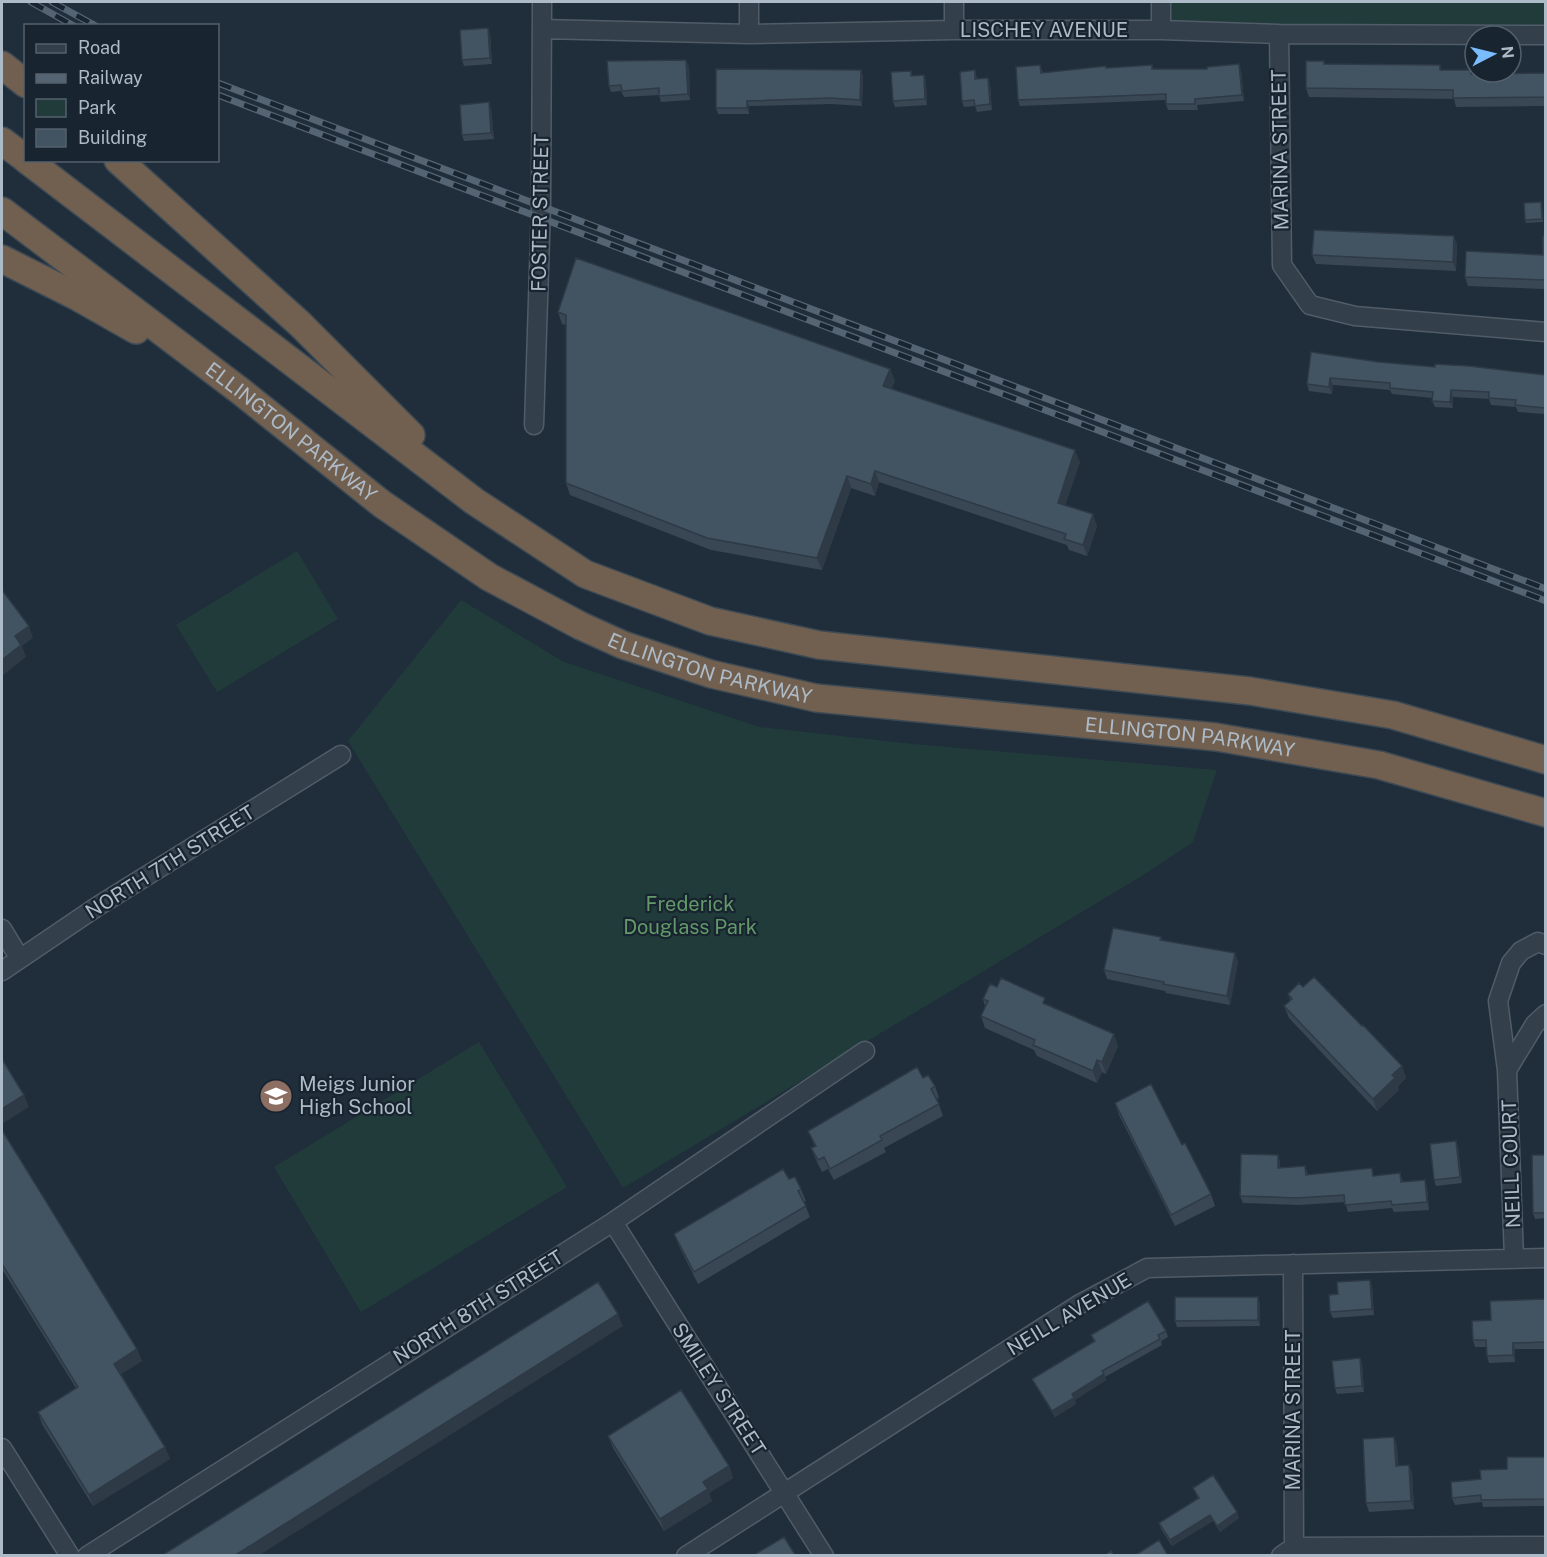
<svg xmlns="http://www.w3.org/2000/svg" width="1547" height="1557" viewBox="0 0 1547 1557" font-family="'Public Sans',sans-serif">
<rect width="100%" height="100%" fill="#1f2e3a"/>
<path fill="#213b3b" d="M1161,2H1545V35L1161,30Z
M297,551L338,619L217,692L176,625Z
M461,600L564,662L759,727L913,744L1217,770L1193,842L1145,874L623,1188L348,741Z
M479,1042L567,1187L361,1312L274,1167Z"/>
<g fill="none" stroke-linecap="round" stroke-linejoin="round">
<g stroke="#505d68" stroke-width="21">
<path id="minor" d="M749,2V34
M1161,2V30
M542,29L749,34L954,30H1161L1279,34L1546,35
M954,30V2
M1279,34L1282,265L1310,305L1355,316L1546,332
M534,425L541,207L542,2
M2,929L20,959
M2,971L98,906L341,755
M1507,1070L1535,1024L1546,1014
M613,1222L824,1556
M1514,1258L1507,1070L1498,1001L1511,963L1521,951L1538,942L1546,945
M1293,1264L1294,1556
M2,1448L70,1556
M87,1556L613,1222L865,1051
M686,1556L1078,1305L1147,1268L1546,1258
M1281,1556L1294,1547L1546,1546"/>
</g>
<g stroke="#3d4a55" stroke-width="30">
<g id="highway">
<path d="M2,65L26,84"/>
<path d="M2,141L26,159"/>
<path d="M27,160L474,501L585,574L710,621L819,645L1250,691L1393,715L1546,760"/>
<path d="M118,160L300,324L411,435"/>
<path id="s1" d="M2,211L239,390L382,504L489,577L581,626L623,645L711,674L816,698L1216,737L1379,765L1546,813"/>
<path d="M2,259L76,296L136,330"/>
</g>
</g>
<use href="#minor" stroke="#333f4a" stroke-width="18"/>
<use href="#highway" stroke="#71604f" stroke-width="27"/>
<g stroke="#546472" stroke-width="7">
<path id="rail" d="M31,2L74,26
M52,2L96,26
M218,83L1546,589
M218,95L1546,601"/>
</g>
<use href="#rail" stroke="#18242f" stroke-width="4.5" stroke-dasharray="14" stroke-linecap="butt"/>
</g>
<path fill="#394754" d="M488,28L490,33L492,64L464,66L462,60Z
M1324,61L1325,64L1440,65L1441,70L1472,74L1545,73V106L1456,107L1454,99L1309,97L1306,88Z
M1040,65L1043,73L1152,65L1153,69L1241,70L1244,101L1197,105L1198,110H1168L1166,104V100L1020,106L1018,100Z
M689,66L690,100L661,102L659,95L624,97L621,91L611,92L609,86Z
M861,70L863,76L862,106L832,104L749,106V114H718L716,108Z
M975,70L977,79L988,78L990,84L992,110L977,112L975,106L964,107L962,101Z
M911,71L912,76L924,75L926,81L927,105L895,107L893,101Z
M491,108L494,139L464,141L462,135Z
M1542,205L1543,222L1526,223L1525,220Z
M1454,236L1457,245L1456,271L1316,264L1312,255Z
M1545,236V289L1468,286L1465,277L1543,255Z
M558,312L890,369L895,381L891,389L1080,462L1065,505L1097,526L1087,556L1069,550L1067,545L879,482L875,496L851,488L822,570L711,550L570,495L566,483V325L562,324Z
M1379,362L1545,375V414L1518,412L1516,407L1491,405L1489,399L1453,397V408L1435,407L1432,401L1433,398L1392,394L1390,390L1333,385L1332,394L1309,391L1307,384Z
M1161,937L1162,940L1238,962L1230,1005L1166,993L1165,991L1107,979L1104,970Z
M1303,987L1362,1026L1402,1066L1406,1078L1398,1086L1399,1090L1377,1111L1289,1018L1284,1006L1290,1000L1288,994Z
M983,999L1048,1005L1118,1046L1106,1074L1102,1072L1097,1083L1037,1056L1034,1050L985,1028L981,1016L985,1006Z
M923,1078L935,1086L939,1098L937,1099L943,1116L884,1148L886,1152L834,1180L828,1169L822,1172L816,1160L811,1148L815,1147L808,1131Z
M1115,1103L1211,1194L1215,1206L1175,1226L1119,1115Z
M2,1130L137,1349L142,1361L121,1374L165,1447L170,1459L93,1506L42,1424L38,1412L76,1388L2,1269Z
M1456,1141L1458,1147L1462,1183L1436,1186L1434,1180Z
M1278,1155L1280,1162V1168L1305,1166L1308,1175L1374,1176L1400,1173L1403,1182L1427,1187L1429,1210L1394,1212L1392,1208L1348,1212L1345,1202L1299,1205L1243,1203L1240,1196Z
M1545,1155V1218L1535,1219L1533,1213Z
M789,1179L801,1189L806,1201L804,1202L810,1217L698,1284L679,1246L674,1234Z
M1370,1280L1372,1286L1374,1315L1333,1318L1330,1312L1338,1294Z
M1545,1299V1349H1515V1362L1489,1363L1487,1356L1486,1347H1475L1473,1340L1491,1320Z
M1260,1303V1326L1177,1327L1175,1321Z
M1166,1331L1168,1337L1161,1341L1162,1345L1105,1377L1106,1380L1075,1400L1076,1404L1055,1417L1035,1385L1032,1379L1094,1342L1091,1335Z
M1360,1358L1362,1364L1364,1392L1337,1394L1335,1388Z
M608,1436L729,1466L733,1478L709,1493L712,1501L664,1531L613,1448Z
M1394,1437L1397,1446L1398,1466L1409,1465L1412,1473L1414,1509L1369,1512L1366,1503Z
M1545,1457V1506L1483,1507L1482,1502L1455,1505L1452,1498L1481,1479L1507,1469Z
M1193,1488L1237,1512L1239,1518L1220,1532L1213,1521L1172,1546L1161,1529L1159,1523L1198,1499Z"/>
<path fill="#2e3a45" d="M488,28L490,33L492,64L490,58Z
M686,60L689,66L690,100L688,94Z
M1239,64L1241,70L1244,101L1242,95Z
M861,70L863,76L862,106L860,100Z
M924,75L926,81L927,105L925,99Z
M988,78L990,84L992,110L990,104Z
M747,101L749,106V114L747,108Z
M489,102L491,108L494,139L491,133Z
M1454,236L1457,245L1456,271L1453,262Z
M890,369L895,381L887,398L883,386Z
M1330,378L1333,385L1332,394L1329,387Z
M1451,390L1453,397V408L1450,402Z
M1075,450L1080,462L1062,515L1058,503Z
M875,471L879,482L875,496L871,484Z
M847,476L851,488L822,570L817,558Z
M1093,514L1097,526L1087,556L1083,545Z
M29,626L33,638L22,646L26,657L2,676V660L15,636Z
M1235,953L1238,962L1230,1005L1227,996Z
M1114,1034L1118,1046L1106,1074L1102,1062Z
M1097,1060L1102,1072L1097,1083L1093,1071Z
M1402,1066L1406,1078L1398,1086L1399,1090L1377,1111L1373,1099L1392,1075Z
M24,1095L29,1107L2,1124V1109Z
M1456,1141L1458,1147L1462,1183L1460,1177Z
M1278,1155L1280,1162V1175L1278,1168Z
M1425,1180L1427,1187L1429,1210L1427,1202Z
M1370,1280L1372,1286L1374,1315L1372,1309Z
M1258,1297L1260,1303V1326L1258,1320Z
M618,1314L623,1326L258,1556H234Z
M1513,1343L1515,1349V1362L1513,1355Z
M137,1349L142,1361L118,1376L114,1364Z
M1360,1358L1362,1364L1364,1392L1362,1386Z
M1104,1374L1106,1380L1075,1400L1076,1404L1055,1417L1052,1411L1072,1394Z
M1394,1437L1397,1446L1399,1474L1396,1466Z
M165,1447L170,1459L93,1506L89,1495Z
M1409,1465L1412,1473L1414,1509L1411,1501Z
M729,1466L733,1478L709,1493L712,1501L664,1531L660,1519L703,1482Z
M1237,1512L1239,1518L1220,1532L1217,1526Z
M1210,1515L1213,1521L1172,1546L1170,1540Z"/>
<path fill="#425362" stroke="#2e3a45" stroke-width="1.5" d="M488,28L490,58L462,60L460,30Z
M686,60L688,94L659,96V88L622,91L621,85L609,86L607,61Z
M1306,61H1324V64L1440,65V70H1471V74L1545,73V97L1453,98V90L1306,88Z
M1239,64L1242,95L1195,99V104H1166V94L1018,100L1016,67L1040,65L1041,73L1106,66V68L1152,65V69H1207V67Z
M716,69L861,70L860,100L830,98L747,101V108H716Z
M975,70V79L988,78L990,104L975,106L974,100L962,101L960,72Z
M911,71V76L924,75L925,99L893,101L891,72Z
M489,102L491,133L462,135L460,105Z
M1541,202L1542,219L1525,220L1524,203Z
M1314,230L1454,236L1453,262L1312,255Z
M1543,236H1545V280L1465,277L1466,251L1543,255Z
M576,258L890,369L883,386L1075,450L1058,503L1093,514L1083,545L1064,539L1066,534L875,471L871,484L847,476L817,558L707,538L566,483V315L558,312Z
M1311,352L1379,362L1435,367V364L1469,366L1545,375V408L1515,405L1516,400L1489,398V392L1451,390L1450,402L1432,401L1433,392L1390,388V383L1330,378L1329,387L1307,384Z
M2,590L29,626L15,636L21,645L2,660Z
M1113,928L1161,937L1160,940L1235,953L1227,996L1163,984L1164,982L1104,970Z
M1314,977L1362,1026L1363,1025L1402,1066L1392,1075L1395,1078L1373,1099L1284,1006L1292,999L1288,994L1299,983L1303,987Z
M1001,978L1045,998L1043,1003L1114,1034L1102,1062L1097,1060L1093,1071L1033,1045L1035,1040L981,1016L988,1001L983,999L990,984L997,987Z
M2,1059L24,1095L2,1109Z
M917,1067L923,1078L928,1075L935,1086L931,1089L939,1104L880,1136L882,1140L830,1169L824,1157L818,1160L811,1148L816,1146L808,1131Z
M1151,1084L1182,1145L1185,1143L1211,1194L1171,1215L1115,1103Z
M2,1130L137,1349L114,1364L165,1447L89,1495L38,1412L78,1387L2,1264Z
M1456,1141L1460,1177L1434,1180L1430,1144Z
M1241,1154L1278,1155V1168L1305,1166L1306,1175L1372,1168L1373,1176L1400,1173L1401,1182L1425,1180L1427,1202L1392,1205L1391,1201L1345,1205L1344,1195L1297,1198L1240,1196Z
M1532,1155H1545V1213H1533Z
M783,1169L789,1179L795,1177L801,1189L798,1191L806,1206L694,1272L674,1234Z
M1370,1280L1372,1309L1330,1312L1329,1295L1338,1294L1337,1282Z
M598,1282L618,1314L234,1556H161Z
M1175,1297H1258V1320L1175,1321Z
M1545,1299V1342L1513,1343V1355L1487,1356L1486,1340H1473L1472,1321L1491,1320L1490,1301Z
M1148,1301L1166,1331L1158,1335L1160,1339L1102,1371L1104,1374L1072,1394L1074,1398L1052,1411L1032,1379L1095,1341L1091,1335Z
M1360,1358L1362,1386L1335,1388L1332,1361Z
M681,1390L729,1466L703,1482L708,1489L660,1519L608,1436Z
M1394,1437L1396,1466L1409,1465L1411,1501L1366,1503L1363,1439Z
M1507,1457H1545V1499L1481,1500V1495L1452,1498L1451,1482L1481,1479L1480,1470L1507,1469Z
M1213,1475L1237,1512L1217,1526L1210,1515L1170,1540L1159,1523L1199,1498L1193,1488Z
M784,1537L796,1556H752Z
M1159,1540L1168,1556H1134Z
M1111,1551L1114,1556H1104Z"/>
<defs>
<g id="school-disc" transform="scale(1.725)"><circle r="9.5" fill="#8d6e63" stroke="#18242f"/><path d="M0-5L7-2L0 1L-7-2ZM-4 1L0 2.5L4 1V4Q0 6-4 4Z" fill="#fff"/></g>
</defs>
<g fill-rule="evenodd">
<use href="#school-disc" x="276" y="1096"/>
</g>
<g text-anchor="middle" stroke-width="4.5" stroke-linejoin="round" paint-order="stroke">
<g font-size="20" fill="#adbac7" stroke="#18242f">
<text x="1044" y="37">LISCHEY AVENUE</text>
<text transform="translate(1280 150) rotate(-91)" y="7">MARINA STREET</text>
<text transform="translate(540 213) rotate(-89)" y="7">FOSTER STREET</text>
<text dy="7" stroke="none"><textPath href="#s1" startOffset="364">ELLINGTON PARKWAY</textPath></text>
<text dy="7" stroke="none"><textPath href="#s1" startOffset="850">ELLINGTON PARKWAY</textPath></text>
<text dy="7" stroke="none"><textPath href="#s1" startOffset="1336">ELLINGTON PARKWAY</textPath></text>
<text transform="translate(170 862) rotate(-32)" y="7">NORTH 7TH STREET</text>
<text transform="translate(1511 1164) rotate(-92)" y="7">NEILL COURT</text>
<text transform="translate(478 1307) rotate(-32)" y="7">NORTH 8TH STREET</text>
<text transform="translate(1069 1314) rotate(-31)" y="7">NEILL AVENUE</text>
<text transform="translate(719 1389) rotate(57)" y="7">SMILEY STREET</text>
<text transform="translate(1293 1410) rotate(-90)" y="7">MARINA STREET</text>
</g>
<g font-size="20" fill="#639969" stroke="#18242f">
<text x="690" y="911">Frederick<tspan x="690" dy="23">Douglass Park</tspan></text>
</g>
<g font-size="20" fill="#adbac7" stroke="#18242f" text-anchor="start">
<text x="299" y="1091">Meigs Junior<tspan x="299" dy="23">High School</tspan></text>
</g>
</g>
<rect width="1547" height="1557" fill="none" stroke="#adbac7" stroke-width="6"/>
<rect x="24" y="24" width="195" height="138" fill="#18242f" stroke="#54606c" stroke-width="1.5"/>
<rect x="36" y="44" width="30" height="9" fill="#333f4a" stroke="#54606c" stroke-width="1.5"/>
<text x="78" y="54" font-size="18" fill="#adbac7">Road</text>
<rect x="36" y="74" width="30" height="9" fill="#546472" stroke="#54606c" stroke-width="1.5"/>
<text x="78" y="84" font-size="18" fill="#adbac7">Railway</text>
<rect x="36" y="99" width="30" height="18" fill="#213b3b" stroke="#54606c" stroke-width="1.5"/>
<text x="78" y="114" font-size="18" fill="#adbac7">Park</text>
<rect x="36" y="129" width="30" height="18" fill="#425362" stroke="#54606c" stroke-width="1.5"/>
<text x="78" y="144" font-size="18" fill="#adbac7">Building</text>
<g transform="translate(1493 54) rotate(83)"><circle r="28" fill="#18242f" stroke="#54606c" stroke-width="1.5"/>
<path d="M0-4.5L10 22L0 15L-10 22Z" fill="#7abdff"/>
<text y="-9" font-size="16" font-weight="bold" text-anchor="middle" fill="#adbac7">N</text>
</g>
</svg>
